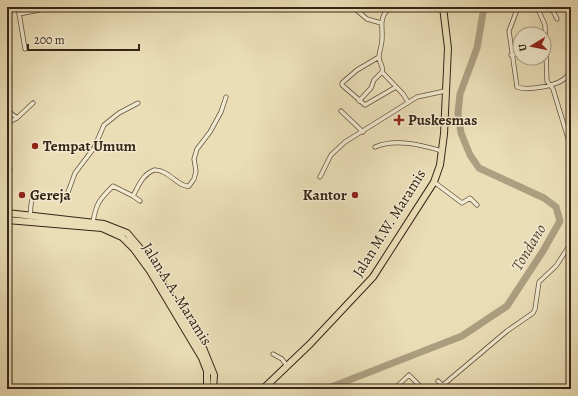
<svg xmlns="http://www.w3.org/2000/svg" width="578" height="396" viewBox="0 0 578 396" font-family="Alegreya,serif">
<rect width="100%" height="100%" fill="#ebdeb7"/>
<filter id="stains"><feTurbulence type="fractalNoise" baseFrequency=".005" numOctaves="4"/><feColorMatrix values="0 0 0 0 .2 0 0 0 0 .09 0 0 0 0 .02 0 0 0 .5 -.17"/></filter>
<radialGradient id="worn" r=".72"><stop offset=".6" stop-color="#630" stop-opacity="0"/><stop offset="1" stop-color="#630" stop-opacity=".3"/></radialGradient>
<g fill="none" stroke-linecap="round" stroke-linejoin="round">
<path stroke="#ad9f81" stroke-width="7" d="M326,389L462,336L507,306L543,251L560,221L556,207L544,198L479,168L470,155L461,133L458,113L460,94L477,48L484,7"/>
<g stroke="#63533f" stroke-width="5">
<path id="street" d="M18,7L25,49
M353,7L367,19L381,23
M390,7C378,19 383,25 382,39C382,45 379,52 379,57C379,64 384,65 382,72L403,94L408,102
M518,7L509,31L517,87C528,91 560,86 567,76
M537,7L545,25L547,81L553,89L571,148
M551,7L557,19
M19,14L39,10
M511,55L520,54
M379,57L357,70L342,83V85L365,105L396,87
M359,101L371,88L374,80L382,72
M7,110L17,118
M341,111L363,132
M7,123L17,118L33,103
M375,147C395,138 422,145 442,151
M7,166L10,170
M320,177L331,155L345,142L417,97L445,91
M434,182L462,203L470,198L477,205
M133,196L140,201
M30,217C31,211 30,202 33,197C36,191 58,199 67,195L75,173L94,148L104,125L119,113L138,103
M93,222C96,203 100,199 113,186L133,196C139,185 142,175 154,170C168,169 179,188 189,186L194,179L196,171L194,159L197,149L210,132L221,112L226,97
M273,354L282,359L287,366
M438,381L446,389
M443,385L507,331L533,313L535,309L539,282L556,266L571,243
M375,389L383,387L385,389
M394,389L409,375L423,389"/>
</g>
<g stroke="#362517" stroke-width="8">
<path id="highway" d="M7,213L104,224L127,233L145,254L203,348L214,375L213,389
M7,220L102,228L122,237L134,249L150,271L202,358L207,371V389
M263,389L310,344L373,277L434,182L440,165L444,134L448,48L443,7"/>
</g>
<use href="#street" stroke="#f2ead0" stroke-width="3.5"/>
<use href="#highway" stroke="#ebdeb7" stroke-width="6"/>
</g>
<g fill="#8f2418" stroke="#f2ead0" stroke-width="1.5">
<path d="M397 114h4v4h4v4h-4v4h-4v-4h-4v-4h4z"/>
<circle cx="35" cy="146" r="4"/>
<circle cx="22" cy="195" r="4"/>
<circle cx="355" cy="195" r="4"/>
</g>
<g text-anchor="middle" stroke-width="3" stroke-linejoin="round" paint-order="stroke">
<g font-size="15" font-weight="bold" fill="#362517" stroke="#f2ead0" text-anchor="start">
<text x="408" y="125">Puskesmas</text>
<text x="43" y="151">Tempat Umum</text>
<text x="30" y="200">Gereja</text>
<text x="347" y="200" text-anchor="end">Kantor</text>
</g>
<g font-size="15" fill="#362517" stroke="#f2ead0">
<text transform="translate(389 223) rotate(-58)" y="5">Jalan M.W. Maramis</text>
<text transform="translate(177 294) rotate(58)" y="5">Jalan A.A. Maramis</text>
</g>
<g font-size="16" font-style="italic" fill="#5a4a37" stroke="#f2ead0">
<text transform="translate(528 247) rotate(-59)" y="6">Tondano</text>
</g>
</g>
<rect width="578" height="396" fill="none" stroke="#ebdeb7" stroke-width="24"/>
<rect x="8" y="8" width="562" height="380" fill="none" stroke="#362517" stroke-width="2"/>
<rect x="12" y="12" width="554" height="372" fill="none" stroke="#362517"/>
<g transform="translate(532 46) rotate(260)"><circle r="19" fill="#f2ead0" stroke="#a79b86"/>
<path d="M0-3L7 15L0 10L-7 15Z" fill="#8f2418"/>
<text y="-6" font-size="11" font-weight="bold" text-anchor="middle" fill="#362517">U</text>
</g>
<path d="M28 44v6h111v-6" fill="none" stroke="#362517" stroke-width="2"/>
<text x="34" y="44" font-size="12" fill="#362517" stroke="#f2ead0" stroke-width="3" paint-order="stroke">200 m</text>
<rect width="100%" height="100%" filter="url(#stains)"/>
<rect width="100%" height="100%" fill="url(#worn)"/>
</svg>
